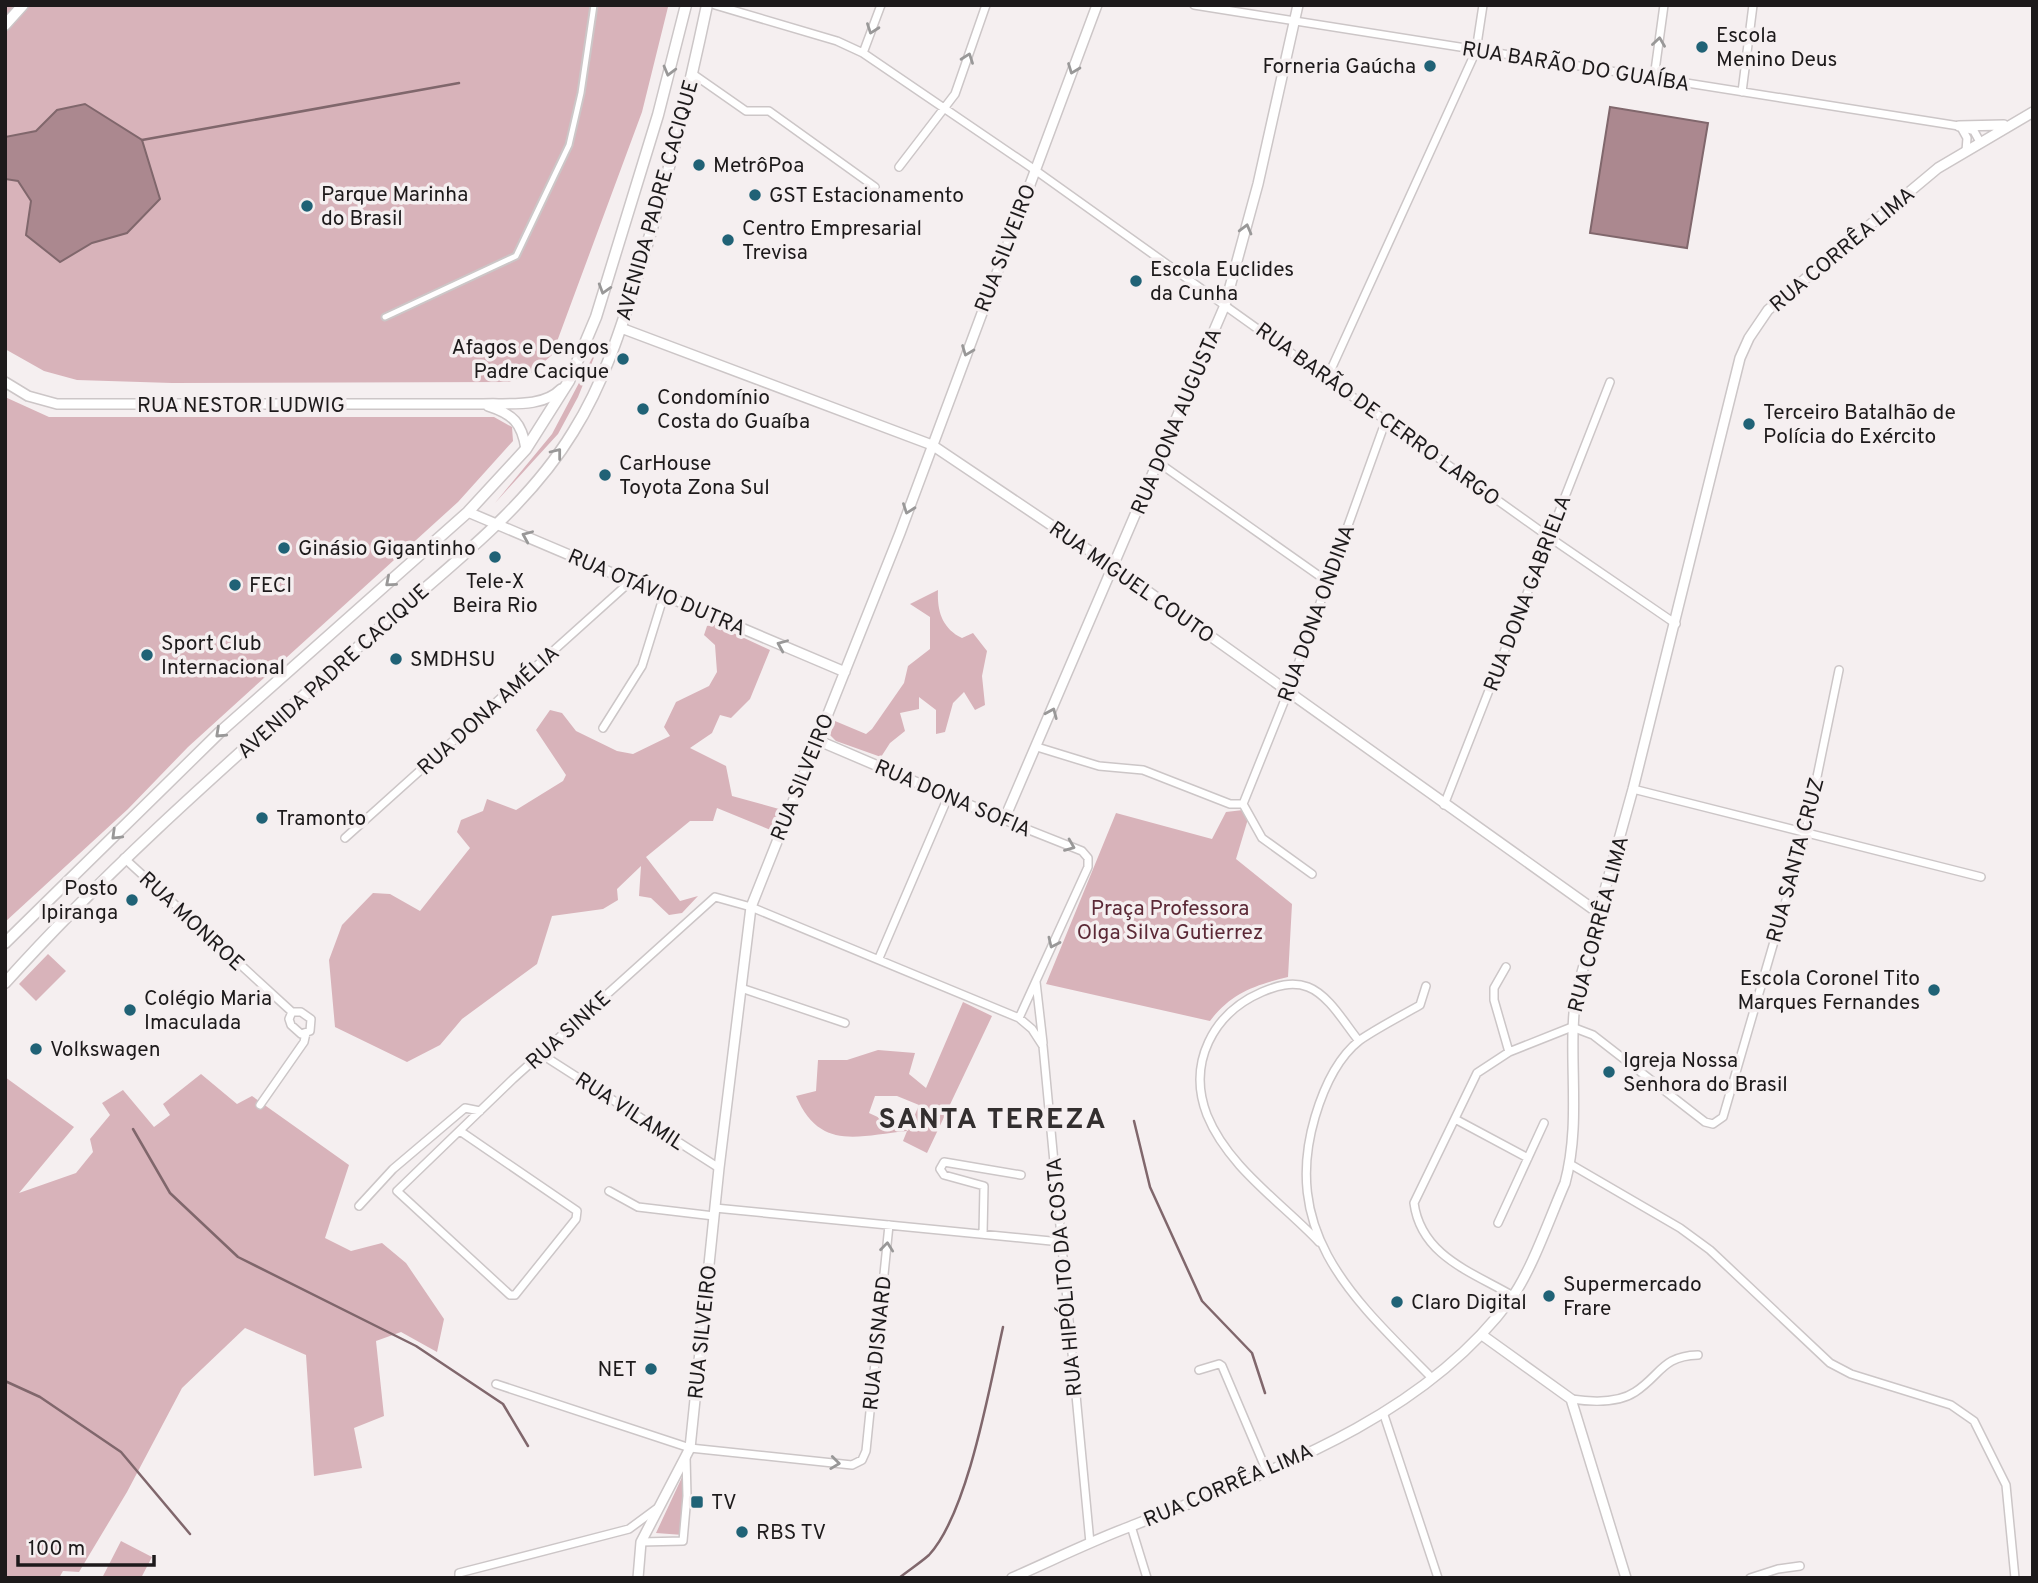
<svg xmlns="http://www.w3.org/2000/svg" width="2038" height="1583" viewBox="0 0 2038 1583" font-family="Overpass,sans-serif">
<rect width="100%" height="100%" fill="#f5eff0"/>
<path fill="#d8b3ba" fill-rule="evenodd" d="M5,5H650L668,7L642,112L552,355L530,374L509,382L172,383L77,380L44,371L5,349Z
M599,345L578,397L558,434L495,503L552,434Z
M5,397L49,417H494L512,427L513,441L458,502L188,747L128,809L5,922Z
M938,590C937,611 942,628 962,638L973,633L987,651L982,676L985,705L975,710L964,692L953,703L945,732L936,734V710L919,697V709L900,713L905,731L890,743L881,757L836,741L830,735L835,721L866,734L872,729L904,683L908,666L930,649V617L910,604Z
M714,624L770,650L750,699L731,718L720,715L712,733L690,748L726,766L732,796L779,809L773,831L717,808L713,821H690L646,857L680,901L698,896L682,913L669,915L651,898L639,896L641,866L617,889L618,900L603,909L552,916L537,964L462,1019L440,1045L407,1062L335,1027L329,960L342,925L373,893L390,894L420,911L470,848L457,832L461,820L483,811L487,799L516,810L563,781L566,775L536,730L550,710L562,713L576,731L617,751L633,754L670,736L664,727L676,702L709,686L717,672L715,645L704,635L707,626Z
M1243,810L1248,819L1236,859L1292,904L1288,977C1255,985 1231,993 1210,1021L1046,984L1116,813L1212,839L1226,812Z
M48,954L66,971L36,1001L19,984Z
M963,1002L992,1016L927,1153L903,1141L907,1131C857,1136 820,1151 796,1096L816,1091L818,1060H847L878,1050L915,1053L909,1074L926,1088ZM875,1096H897L919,1105L908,1131L869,1113Z
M201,1074L237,1104L252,1096L349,1165L325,1238L351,1251L382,1243L406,1263L444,1319L437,1352L401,1332L376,1341L384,1416L354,1428L362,1468L314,1476L306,1355L245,1328L182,1388L127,1492L79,1572L63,1571L59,1578H5V1077L74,1127L19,1193L76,1173L93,1152L90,1139L110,1115L102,1103L123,1090L154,1127L170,1115L163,1104Z
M684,1473L683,1535L656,1533Z
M121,1541L152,1557L141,1578H102Z"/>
<path fill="#ab888f" stroke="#80676c" stroke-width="2" d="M85,104L142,140L160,199L127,233L92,243L60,262L26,235L31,201L18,181L5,179V137L36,131L57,110Z
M1610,107L1708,123L1687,248L1590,233Z"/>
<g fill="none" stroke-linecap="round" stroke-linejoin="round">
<path stroke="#80676c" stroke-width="2.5" d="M142,140L459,83
M1134,1121L1150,1187L1202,1301L1252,1353L1265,1393
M133,1129L170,1193L238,1257L416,1346L503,1404L528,1446
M5,1381L40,1397L121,1452L190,1534
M899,1578C909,1570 920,1563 929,1555C968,1513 990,1385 1003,1327"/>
<g stroke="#ccc6c7" stroke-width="9">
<path id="pedestrian" d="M385,317L516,256L569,145L581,93L594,5"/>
</g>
<g stroke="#ccc6c7" stroke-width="10">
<path id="minor" d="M715,5L837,41L863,53L1035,170L1549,537L1676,624
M1194,5L1959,126L1974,131L1980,142
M863,53L881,5
M693,74L746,111H769L875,187
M1654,78L1664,5
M1742,92L1753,5
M1962,129L1967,138L1966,151
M899,167L955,94L986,5
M1328,376L1476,51L1483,5
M1159,463L1328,582
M603,728L642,666L664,595
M1037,747L1099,766L1143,770L1230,804H1243
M1633,789L1981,877
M1243,804L1288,692L1386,420
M1243,804L1262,838L1312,874
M1444,805L1610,382
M1004,820L1082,851L1088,858V867L1019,1018
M345,838L631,581
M124,858L292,1012H301L311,1019L310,1031L301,1034L291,1025L289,1019L292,1012
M879,958L948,797
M1506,967L1494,988V1000L1509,1052
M1036,982L1043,1043
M1426,986L1420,1005C1401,1016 1379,1027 1360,1040C1337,1058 1323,1090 1315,1117C1280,1236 1357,1302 1432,1378
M741,988L845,1023
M541,1054L719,1168
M260,1105L304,1042L306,1033
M1455,1119L1528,1158
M460,1131L577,1211L576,1219L515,1295H510L397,1191L513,1079L715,897L751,907L1019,1018L1032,1029L1043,1046L1090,1543
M1570,1164L1680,1228L1710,1250L1830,1363L1851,1374L1951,1405L1974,1421L2006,1485L2015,1578
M609,1191L638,1207L714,1216
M359,1206L393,1169L465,1108L480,1111
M715,1208L1061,1242
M1498,1223L1544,1123
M983,1234L984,1186L944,1175L940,1169L944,1162L1021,1175
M1319,1242C1281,1202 1228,1167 1207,1115C1187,1063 1213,1013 1262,992C1276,986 1292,981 1308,987C1329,995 1345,1024 1359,1041
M1513,1296C1472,1272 1421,1256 1414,1203L1477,1073L1509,1052L1572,1027L1593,1035L1705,1122L1713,1124L1723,1117L1805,835L1839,670
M1199,1370L1219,1364L1222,1366L1267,1472
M496,1384L690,1448L852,1465L862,1460L866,1451L889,1225
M1571,1399C1591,1402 1617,1404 1635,1392C1661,1375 1662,1356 1698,1355
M1383,1412L1438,1578
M1131,1526L1147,1578
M641,1542L683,1541L687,1496L686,1457
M459,1578V1573L629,1529L656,1509
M1750,1578L1778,1569L1800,1566"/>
</g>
<g stroke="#ccc6c7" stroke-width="12">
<path id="tertiary" d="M1959,126L2004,125
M621,328L932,445L1115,568L1600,914
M5,382L28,396L57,404H483C508,403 543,408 561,389
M488,406C513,414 522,423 526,449
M468,512L845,672
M817,740L1004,820L1225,305L1258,184L1298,5
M1482,1335L1571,1399L1626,1578
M638,1578L641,1542L690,1448L719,1168L751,907L900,533L1097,5
M1012,1578C1051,1561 1089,1542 1129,1527C1265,1473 1420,1422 1511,1299C1532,1270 1550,1217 1565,1183C1582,1120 1567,1057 1576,994L1633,789L1740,358L1749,338L1768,310L1938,168L2033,112"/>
</g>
<g stroke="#ccc6c7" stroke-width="13">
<path id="secondary" d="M5,25L23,5
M5,943L220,732L468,512L526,449L569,381L596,317L658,115L686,5
M5,983C119,856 249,745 376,631C444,570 525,511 573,432C604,383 622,326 639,271C667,183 688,95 707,5"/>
</g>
<use href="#pedestrian" stroke="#fff" stroke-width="5"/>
<use href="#minor" stroke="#fff" stroke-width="7"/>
<use href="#tertiary" stroke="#fff" stroke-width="9"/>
<use href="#secondary" stroke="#fff" stroke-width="10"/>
</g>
<defs><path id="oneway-chevron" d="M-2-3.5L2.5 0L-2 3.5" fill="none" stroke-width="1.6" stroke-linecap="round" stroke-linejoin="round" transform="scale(1.75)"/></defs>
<g stroke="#999898">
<use href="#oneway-chevron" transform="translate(872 29) rotate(110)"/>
<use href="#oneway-chevron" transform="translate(1659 42) rotate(-82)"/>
<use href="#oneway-chevron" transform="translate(968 58) rotate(-70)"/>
<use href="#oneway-chevron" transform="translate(1073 69) rotate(111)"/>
<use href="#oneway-chevron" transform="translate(669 71) rotate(105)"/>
<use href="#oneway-chevron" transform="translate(1246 229) rotate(-75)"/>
<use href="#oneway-chevron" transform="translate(604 289) rotate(107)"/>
<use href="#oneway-chevron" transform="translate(967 351) rotate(111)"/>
<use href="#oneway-chevron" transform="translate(557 453) rotate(-52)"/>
<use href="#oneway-chevron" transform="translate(908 509) rotate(110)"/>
<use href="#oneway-chevron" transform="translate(527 536) rotate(-157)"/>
<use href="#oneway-chevron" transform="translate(390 582) rotate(139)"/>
<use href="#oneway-chevron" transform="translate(782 645) rotate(-157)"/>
<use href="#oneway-chevron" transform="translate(1052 713) rotate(-67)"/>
<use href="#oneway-chevron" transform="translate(220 733) rotate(137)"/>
<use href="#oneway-chevron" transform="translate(116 835) rotate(136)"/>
<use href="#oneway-chevron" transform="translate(1070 846) rotate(22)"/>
<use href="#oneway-chevron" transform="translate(1053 943) rotate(115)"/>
<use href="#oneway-chevron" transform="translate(887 1247) rotate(-84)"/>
<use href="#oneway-chevron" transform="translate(835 1463) rotate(7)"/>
</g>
<g fill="#206276" stroke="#f5eff0" stroke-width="2.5">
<circle cx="1702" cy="47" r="7"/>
<circle cx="1430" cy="66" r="7"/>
<circle cx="699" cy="165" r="7"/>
<circle cx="755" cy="195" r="7"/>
<circle cx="307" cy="206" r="7"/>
<circle cx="728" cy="240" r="7"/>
<circle cx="1136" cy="281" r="7"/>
<circle cx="623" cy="359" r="7"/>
<circle cx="643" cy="409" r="7"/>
<circle cx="1749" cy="424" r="7"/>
<circle cx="605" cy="475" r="7"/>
<circle cx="284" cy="548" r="7"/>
<circle cx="495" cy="557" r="7"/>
<circle cx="235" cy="585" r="7"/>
<circle cx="147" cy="655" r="7"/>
<circle cx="396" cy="659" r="7"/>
<circle cx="262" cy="818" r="7"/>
<circle cx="132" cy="900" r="7"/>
<circle cx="1934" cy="990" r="7"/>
<circle cx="130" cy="1010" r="7"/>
<circle cx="36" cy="1049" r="7"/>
<circle cx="1609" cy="1072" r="7"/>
<circle cx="1549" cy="1296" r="7"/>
<circle cx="1397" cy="1302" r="7"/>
<circle cx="651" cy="1369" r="7"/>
<rect x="690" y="1495" width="14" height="14" rx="3.5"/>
<circle cx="742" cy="1532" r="7"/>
</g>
<g text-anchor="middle" stroke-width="7" stroke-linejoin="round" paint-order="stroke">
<g font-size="21" fill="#1d1a1b" stroke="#f5eff0" text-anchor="start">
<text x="1716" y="42">Escola<tspan x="1716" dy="24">Menino Deus</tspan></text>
<text x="1416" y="73" text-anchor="end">Forneria Gaúcha</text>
<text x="713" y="172">MetrôPoa</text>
<text x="321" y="201">Parque Marinha<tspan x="321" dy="24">do Brasil</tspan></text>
<text x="769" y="202">GST Estacionamento</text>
<text x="742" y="235">Centro Empresarial<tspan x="742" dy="24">Trevisa</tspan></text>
<text x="1150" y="276">Escola Euclides<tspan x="1150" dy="24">da Cunha</tspan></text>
<text x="609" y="354" text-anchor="end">Afagos e Dengos<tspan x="609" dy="24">Padre Cacique</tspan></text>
<text x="657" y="404">Condomínio<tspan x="657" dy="24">Costa do Guaíba</tspan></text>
<text x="1763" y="419">Terceiro Batalhão de<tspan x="1763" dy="24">Polícia do Exército</tspan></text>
<text x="619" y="470">CarHouse<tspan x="619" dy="24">Toyota Zona Sul</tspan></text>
<text x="298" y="555">Ginásio Gigantinho</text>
<text x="495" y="588" text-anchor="middle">Tele-X<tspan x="495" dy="24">Beira Rio</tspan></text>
<text x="249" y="592">FECI</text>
<text x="161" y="650">Sport Club<tspan x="161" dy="24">Internacional</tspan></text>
<text x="410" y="666">SMDHSU</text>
<text x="276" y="825">Tramonto</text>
<text x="118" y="895" text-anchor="end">Posto<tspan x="118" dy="24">Ipiranga</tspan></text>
<text x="1920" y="985" text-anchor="end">Escola Coronel Tito<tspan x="1920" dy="24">Marques Fernandes</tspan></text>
<text x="144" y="1005">Colégio Maria<tspan x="144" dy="24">Imaculada</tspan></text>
<text x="50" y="1056">Volkswagen</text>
<text x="1623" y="1067">Igreja Nossa<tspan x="1623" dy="24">Senhora do Brasil</tspan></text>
<text x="1563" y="1291">Supermercado<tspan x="1563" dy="24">Frare</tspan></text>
<text x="1411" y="1309">Claro Digital</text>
<text x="637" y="1376" text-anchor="end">NET</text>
<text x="711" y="1509">TV</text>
<text x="756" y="1539">RBS TV</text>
</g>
<g font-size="21" fill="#1d1a1b" stroke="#f5eff0">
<text transform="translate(1576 66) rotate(9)" y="7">RUA BARÃO DO GUAÍBA</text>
<text transform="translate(657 200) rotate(-74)" y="7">AVENIDA PADRE CACIQUE</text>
<text transform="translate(1005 248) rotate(-69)" y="7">RUA SILVEIRO</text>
<text transform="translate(1842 249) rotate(-40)" y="7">RUA CORRÊA LIMA</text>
<text x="241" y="412">RUA NESTOR LUDWIG</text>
<text transform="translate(1378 414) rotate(36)" y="7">RUA BARÃO DE CERRO LARGO</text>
<text transform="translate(1176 421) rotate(-67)" y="7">RUA DONA AUGUSTA</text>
<text transform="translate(1132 582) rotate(35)" y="7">RUA MIGUEL COUTO</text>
<text transform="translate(657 592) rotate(23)" y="7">RUA OTÁVIO DUTRA</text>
<text transform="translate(1527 593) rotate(-69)" y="7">RUA DONA GABRIELA</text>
<text transform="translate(1316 613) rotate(-70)" y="7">RUA DONA ONDINA</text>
<text transform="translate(333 671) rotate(-42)" y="7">AVENIDA PADRE CACIQUE</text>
<text transform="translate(488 710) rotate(-42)" y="7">RUA DONA AMÉLIA</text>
<text transform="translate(802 777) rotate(-68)" y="7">RUA SILVEIRO</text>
<text transform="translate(953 798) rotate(23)" y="7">RUA DONA SOFIA</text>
<text transform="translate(1795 860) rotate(-75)" y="7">RUA SANTA CRUZ</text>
<text transform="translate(192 921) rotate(43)" y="7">RUA MONROE</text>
<text transform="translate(1598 924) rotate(-75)" y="7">RUA CORRÊA LIMA</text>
<text transform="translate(568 1030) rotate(-42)" y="7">RUA SINKE</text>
<text transform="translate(630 1111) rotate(33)" y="7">RUA VILAMIL</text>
<text transform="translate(1064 1277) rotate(-95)" y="7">RUA HIPÓLITO DA COSTA</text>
<text transform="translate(702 1332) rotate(-84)" y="7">RUA SILVEIRO</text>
<text transform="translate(877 1343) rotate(-84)" y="7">RUA DISNARD</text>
<text transform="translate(1228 1485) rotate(-23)" y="7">RUA CORRÊA LIMA</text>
</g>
<g font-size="21" fill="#5b2936" stroke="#f5eff0">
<text x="1170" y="915">Praça Professora<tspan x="1170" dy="24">Olga Silva Gutierrez</tspan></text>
</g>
<g font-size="28" font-weight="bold" letter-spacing="2" fill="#332f2f" stroke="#f5eff0">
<text x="993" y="1128">SANTA TEREZA</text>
</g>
</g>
<rect width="2038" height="1583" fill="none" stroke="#1d1a1b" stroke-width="14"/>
<path d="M18 1555v10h136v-10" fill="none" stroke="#1d1a1b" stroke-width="3.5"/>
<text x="28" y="1555" font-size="21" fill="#1d1a1b" stroke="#f5eff0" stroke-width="5" paint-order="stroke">100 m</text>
</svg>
